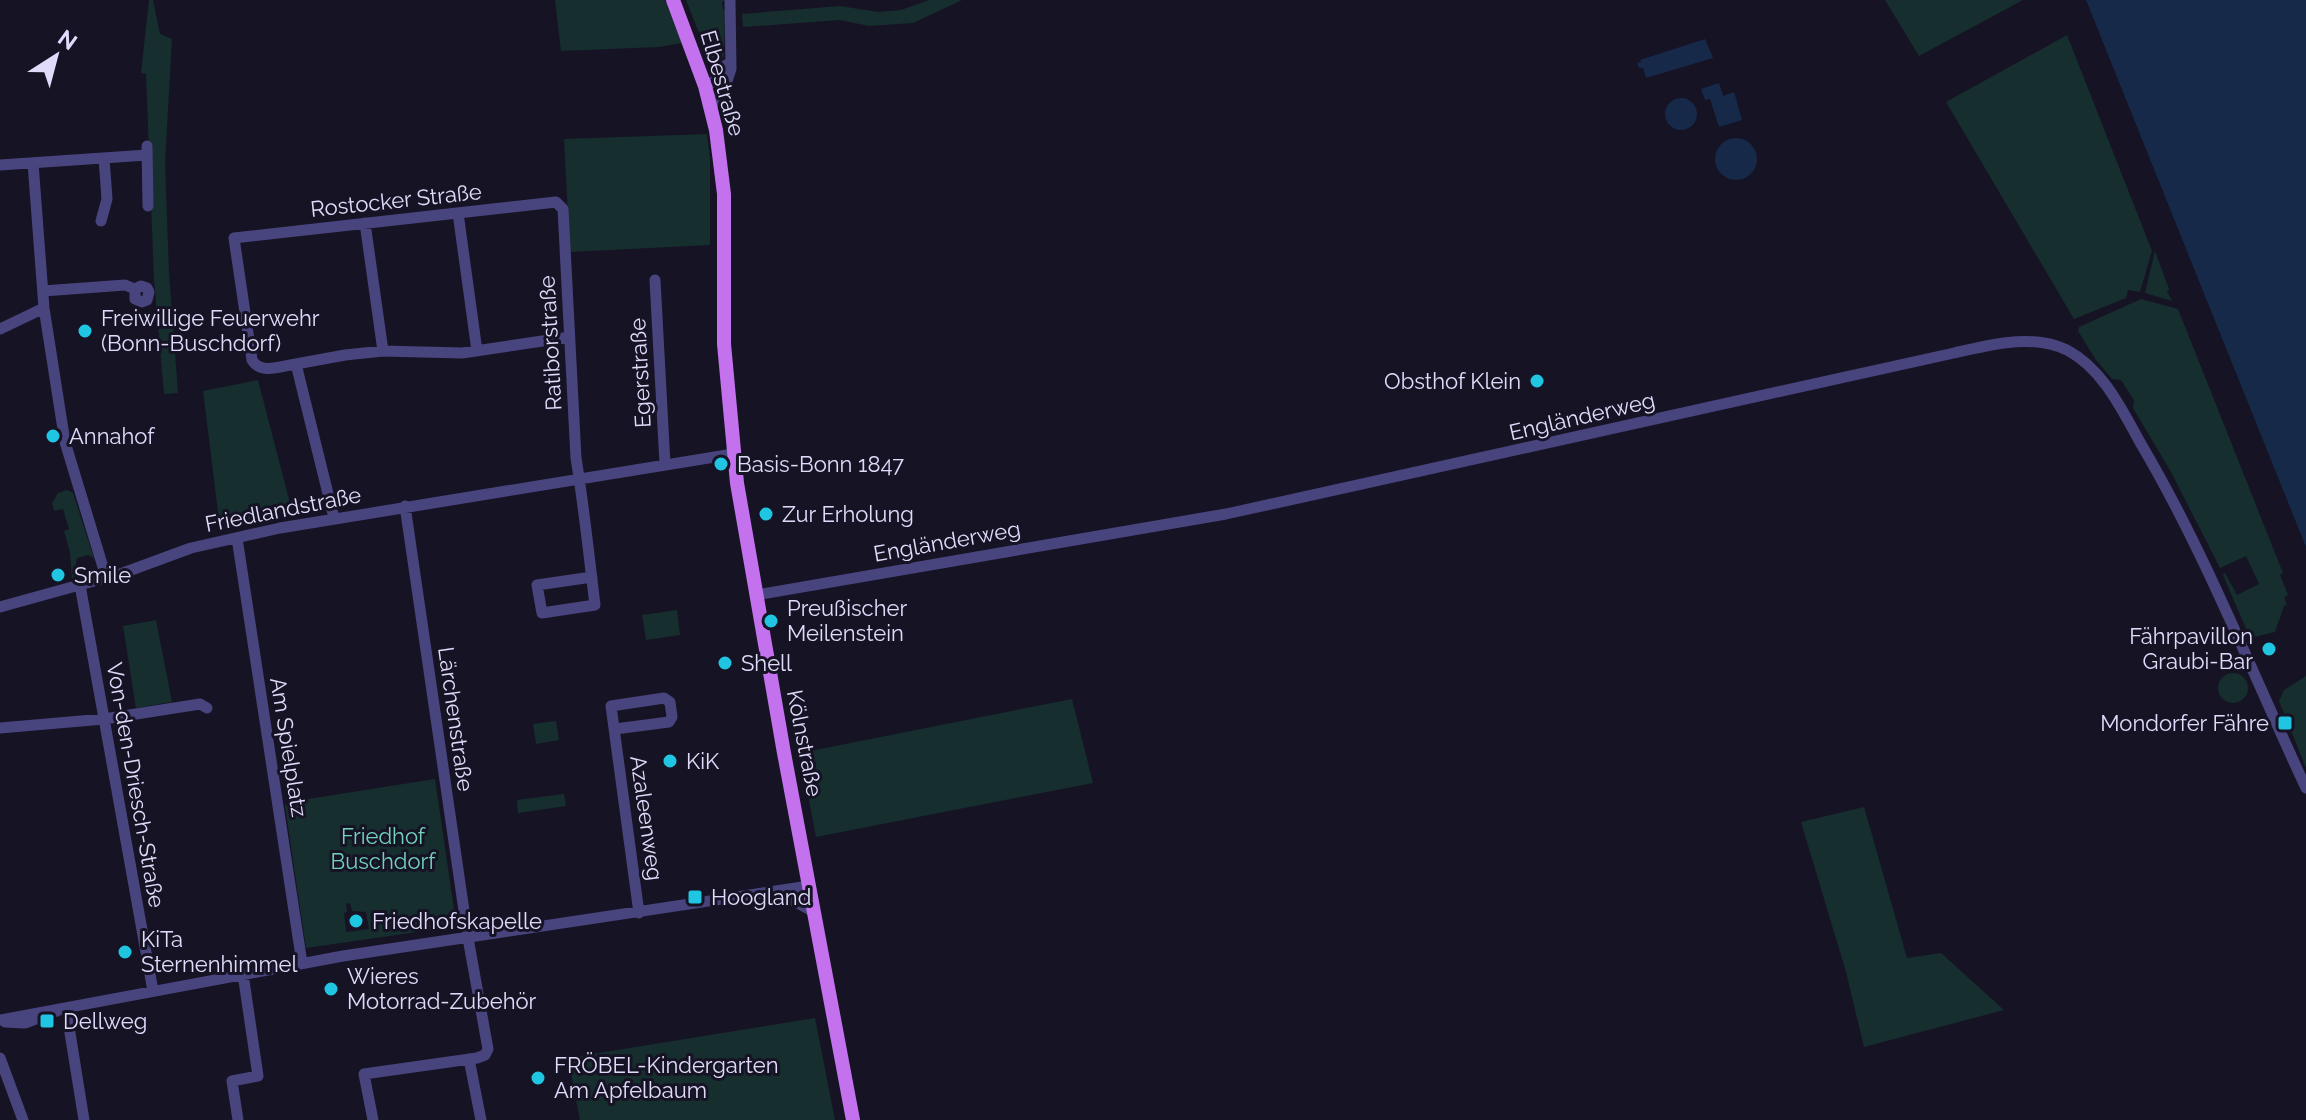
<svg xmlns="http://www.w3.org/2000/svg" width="2306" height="1120" viewBox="0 0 2306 1120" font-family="Raleway,sans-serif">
<rect width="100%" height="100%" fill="#161325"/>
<path fill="#162e2e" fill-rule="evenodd" d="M149,0H153L160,34L172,39L165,163L169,273L178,393L164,394L154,279L146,74L141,73Z
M555,0H665L682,43L659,47L561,51Z
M686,0H726L722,2L723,10H725L724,54L718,71L714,70Z
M929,0H962L913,23L869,26L840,20L743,27L742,14L840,6L878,12L901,10Z
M1885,0H2023L1919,56Z
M2067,35L2152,251L2140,292L2128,290L2126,298L2074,319L1946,102Z
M707,134L710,159V245L570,252L564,139Z
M2155,251L2169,289L2167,291L2172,301L2145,293Z
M2141,299L2178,309L2283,573L2280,575L2288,595L2284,597L2287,605L2284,606L2275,632L2250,638L2223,575L2225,573L2237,595L2259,584L2246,556L2220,568L2171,472L2133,408L2134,400L2121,380L2112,379L2096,360L2078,331L2079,327Z
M258,380L292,511L220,528L203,391Z
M67,490L73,493L94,558L88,555L77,558L75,568L83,577L72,580L70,552L64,531L69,529L63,509L54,511L52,503L58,493Z
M677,610L680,635L646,640L642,615Z
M156,620L172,702L136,708L123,626Z
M2218 688a15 15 0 1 1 30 0a15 15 0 1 1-30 0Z
M2306,676V768L2279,701L2284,690Z
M1072,699L1093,783L816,837L800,753Z
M556,721L559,740L536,744L533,724Z
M435,779L456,923L452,927L306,948L285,806L289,802ZM350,903L352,911L366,912L369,929L346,932L344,913L347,912L346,904Z
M564,794L566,806L518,813L517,800Z
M1864,807L1907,958L1941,953L2004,1010L1864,1047L1846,972L1801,822Z
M815,1018L835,1120H580L568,1058Z"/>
<path fill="#172949" d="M2086,0H2306V547L2298,527Z
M1705,39L1713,58L1646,78L1643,68H1639L1637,63L1641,62L1640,60Z
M1719,83L1723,96L1734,92L1742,120L1719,127L1710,99L1705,100L1701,89Z
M1665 114a16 16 0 1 1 32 0a16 16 0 1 1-32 0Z
M1715 159a21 21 0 1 1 42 0a21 21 0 1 1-42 0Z"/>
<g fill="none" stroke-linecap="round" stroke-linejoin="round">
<path stroke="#48447e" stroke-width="11" d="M705,86C716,81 723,76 726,65
M711,108L725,87L731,69L730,0
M147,146L148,206
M33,163L44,308L65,442L106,577
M0,165L147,155
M458,213L477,351
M101,221L107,199L104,158
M365,223L383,351
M655,280L665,464
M43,291L125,285L135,289L141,286L147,288L149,292L147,300L142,302L135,299V289
M0,329L44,308
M296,364L345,355L383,351L462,353L569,337
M334,518L296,364C281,366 261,375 252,360L234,238L556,202L563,209L576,458C584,507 589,556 595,605L542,613L537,585L592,577
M237,538L302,963
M80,585L153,991
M756,595L1226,514L1954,353C1990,345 2031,333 2067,350C2103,369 2122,410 2141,444C2206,554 2252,673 2306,788
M0,607L123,573L191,548L280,528L733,454
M0,728L104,719L200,704L207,708
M615,729L669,722L672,717L670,702L664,698L611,706L639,913
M767,897L790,899L814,912
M66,1008L84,1120
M0,1020L343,956L809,886
M5,1022L25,1023L57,1011
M0,1058L23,1120
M469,1059L481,1120
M238,1120L232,1081L258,1076L243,974
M373,1120L364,1074L477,1058L485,1055L488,1049L468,938L405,506"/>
<path stroke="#c371ec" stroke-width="14" d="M673,0L705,86L716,130L724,194V344L737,483L784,753L853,1120"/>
</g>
<g fill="#20c5e1" stroke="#161325" stroke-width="3">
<circle cx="85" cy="331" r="8"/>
<circle cx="1537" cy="381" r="8"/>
<circle cx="53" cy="436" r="8"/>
<circle cx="721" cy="464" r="8"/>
<circle cx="766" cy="514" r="8"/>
<circle cx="58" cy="575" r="8"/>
<circle cx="771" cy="621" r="8"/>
<circle cx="2269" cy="649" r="8"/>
<circle cx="725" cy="663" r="8"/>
<rect x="2277" y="715" width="16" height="16" rx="4"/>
<circle cx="670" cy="761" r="8"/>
<rect x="687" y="889" width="16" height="16" rx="4"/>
<circle cx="356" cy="921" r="8"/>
<circle cx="125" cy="952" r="8"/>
<circle cx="331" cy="989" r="8"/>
<rect x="39" y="1013" width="16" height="16" rx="4"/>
<circle cx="538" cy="1078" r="8"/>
</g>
<g text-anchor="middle" stroke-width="6" stroke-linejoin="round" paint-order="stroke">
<g font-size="22" fill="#e0dbfa" stroke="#161325">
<text transform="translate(723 83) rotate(74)" y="8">Elbestraße</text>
<text transform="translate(396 200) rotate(-6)" y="8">Rostocker Straße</text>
<text transform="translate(550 343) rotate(-93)" y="8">Ratiborstraße</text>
<text transform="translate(640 373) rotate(-93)" y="8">Egerstraße</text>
<text transform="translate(1582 416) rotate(-13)" y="8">Engländerweg</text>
<text transform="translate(283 509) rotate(-11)" y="8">Friedlandstraße</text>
<text transform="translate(947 541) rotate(-10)" y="8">Engländerweg</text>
<text transform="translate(456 719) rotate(82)" y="8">Lärchenstraße</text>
<text transform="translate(805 743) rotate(79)" y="8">Kölnstraße</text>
<text transform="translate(289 747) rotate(81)" y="8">Am Spielplatz</text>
<text transform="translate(136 785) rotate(80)" y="8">Von-den-Driesch-Straße</text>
<text transform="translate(647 818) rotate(82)" y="8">Azaleenweg</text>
</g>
<g font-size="22" fill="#e0dbfa" stroke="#161325" text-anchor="start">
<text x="101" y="326">Freiwillige Feuerwehr<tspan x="101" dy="25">(Bonn-Buschdorf)</tspan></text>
<text x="1521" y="389" text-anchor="end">Obsthof Klein</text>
<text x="69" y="444">Annahof</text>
<text x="737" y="472">Basis-Bonn 1847</text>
<text x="782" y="522">Zur Erholung</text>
<text x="74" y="583">Smile</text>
<text x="787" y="616">Preußischer<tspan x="787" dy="25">Meilenstein</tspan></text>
<text x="2253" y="644" text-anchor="end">Fährpavillon<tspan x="2253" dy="25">Graubi-Bar</tspan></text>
<text x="741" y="671">Shell</text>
<text x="2269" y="731" text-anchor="end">Mondorfer Fähre</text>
<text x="686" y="769">KiK</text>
<text x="711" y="905">Hoogland</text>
<text x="372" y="929">Friedhofskapelle</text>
<text x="141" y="947">KiTa<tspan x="141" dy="25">Sternenhimmel</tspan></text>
<text x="347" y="984">Wieres<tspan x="347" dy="25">Motorrad-Zubehör</tspan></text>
<text x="63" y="1029">Dellweg</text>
<text x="554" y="1073">FRÖBEL-Kindergarten<tspan x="554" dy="25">Am Apfelbaum</tspan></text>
</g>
<g font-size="22" fill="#70d1bd" stroke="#161325">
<text x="383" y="844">Friedhof<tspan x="383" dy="25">Buschdorf</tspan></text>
</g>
</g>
<g transform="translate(56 56) rotate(36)" stroke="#161325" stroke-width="6" paint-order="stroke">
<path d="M0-6L14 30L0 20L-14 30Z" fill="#e0dbfa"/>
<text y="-12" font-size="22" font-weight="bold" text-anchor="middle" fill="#e0dbfa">N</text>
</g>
</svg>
